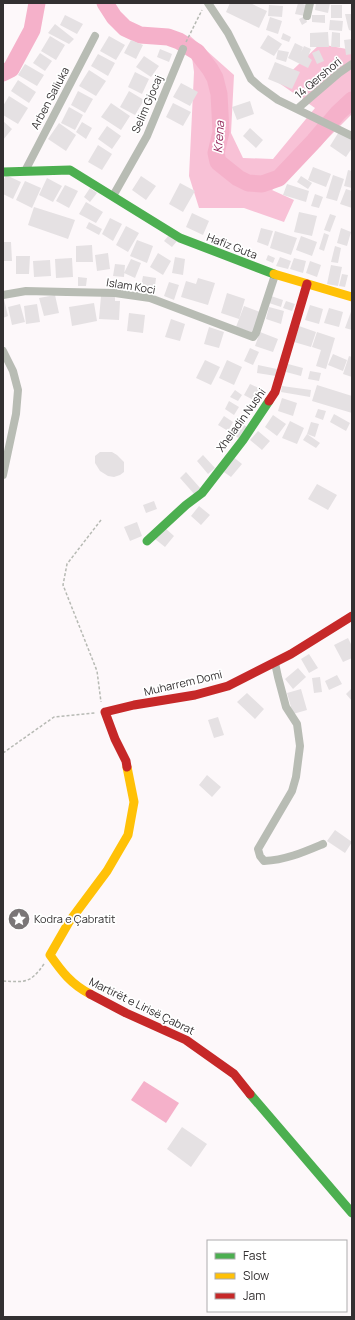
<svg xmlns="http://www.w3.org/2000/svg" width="355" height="1320" viewBox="0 0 355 1320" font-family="Manrope,sans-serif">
<rect width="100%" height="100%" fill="#fdf8fa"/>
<path fill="#f8c1d6" d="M189,35L234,75L231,133L243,158L273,159L315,108L279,83L320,44L352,50V114L313,153L272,190L294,200L284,222L244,208H199L189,176L194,72Z"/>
<path fill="#f5b1ca" d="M144,1081L179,1103L166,1123L131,1100Z"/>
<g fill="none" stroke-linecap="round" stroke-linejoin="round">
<path stroke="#f5b1ca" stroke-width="17" d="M105,3L114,17L125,28L140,35L168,37L179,41L197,52L210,69L215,78L219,94L221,132L216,153L218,162L238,178L248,183L262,184L279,178L314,141L338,113L352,100
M3,73L11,69L32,30L37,3"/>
</g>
<path fill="#e5e1e3" d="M230,3H250L267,11L259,28L226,12Z
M298,3L307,5L305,16L295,14Z
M316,3H330L328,13L315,10Z
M269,5L283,6L282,17L268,16Z
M331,5H342V18H331Z
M345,14H352V31L349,30L348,27Z
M65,15L83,24L77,34L60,25Z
M312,15H325V23L312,22Z
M305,16L307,22L302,25L299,19Z
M270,17L282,21L278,34L266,30Z
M330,20L343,21L342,31L329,30Z
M55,24L74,39L69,44L48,33Z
M328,32L329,47H310V33Z
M332,32L340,33V47H331Z
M283,33L291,37L289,42L281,39Z
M268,35L282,44L274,56L260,48Z
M50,36L65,45L56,60L41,51Z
M109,36L125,45L116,60L100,51Z
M352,39V54L346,55L344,40Z
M131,40L143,45L136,59L124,53Z
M295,43L303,47L301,52L304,46L311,49L308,57L312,60L308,68L288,58Z
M160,49L172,54L169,62L157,57Z
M278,50L289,52L286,62L276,59Z
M319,50L324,61L317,64L312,53Z
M40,53L52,61L45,71L33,63Z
M98,54L115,63L108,76L91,66Z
M144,56L159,66L151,77L136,67Z
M275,62L300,72L292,89L268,79Z
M25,64L44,75L37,86L18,75Z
M89,70L106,81L96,96L79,86Z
M135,72L149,79L142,94L128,87Z
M18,80L36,92L29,103L11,91Z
M181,83L198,92L190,106L173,97Z
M78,91L93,99L85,113L71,105Z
M129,91L144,100L135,115L120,107Z
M9,96L28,108L18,124L3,115V106Z
M250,101L254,114L237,120L232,107Z
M111,103L130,116L121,130L101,117Z
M173,103L191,112L183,126L166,117Z
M69,107L83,115L75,130L61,123Z
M3,121L12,129L3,140Z
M82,122L92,128L86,139L76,132Z
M59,123L76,135L66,151L48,139Z
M107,126L121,136L112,149L98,139Z
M250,128L263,140L256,148L243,136Z
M340,130L352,138V148L346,157L330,146Z
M98,145L112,154L102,170L88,162Z
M313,167L331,174L326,187L308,180Z
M348,170L352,171V188L344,186Z
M6,175L21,182L13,199L3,194V181Z
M333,175L344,179L337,201L326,198Z
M141,176L156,186L146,200L132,190Z
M301,176L312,183L308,189L297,182Z
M47,178L62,186L53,202L39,195Z
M25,181L41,188L32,208L16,200Z
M180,183L195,191L183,212L169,204Z
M287,184L309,191L306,202L283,195Z
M65,185L78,191L69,208L56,201Z
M90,188L97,193L90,202L84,197Z
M346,189L352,191V208L340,204Z
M315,194L323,197L319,208L311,206Z
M86,202L103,212L96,223L79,214Z
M34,207L75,220L68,239L28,225Z
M299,212L317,216L312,236L294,232Z
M192,213L209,221L203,235L186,227Z
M330,214L336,216L330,232L324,230Z
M110,218L122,224L113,241L102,234Z
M89,222L102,229L99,235L86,228Z
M126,226L139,233L128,252L116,245Z
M261,228L273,231L268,246L257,242Z
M341,228L351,232L347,246L337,243Z
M275,231L297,238L291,255L270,248Z
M324,233L329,235L324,251L319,249Z
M169,235L177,241L172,247L164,241Z
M301,236L317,242L312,256L296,250Z
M137,240L153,246L147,263L130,256Z
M3,242H11L12,261H3Z
M92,245L93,262H76V246Z
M335,246L341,248L338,263L331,262Z
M108,253L110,269L97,271L95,255Z
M158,253L171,261L163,275L150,267Z
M268,255L275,258L273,263L266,260Z
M16,256H30L29,274H16Z
M175,257L185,259L183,275L172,273Z
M280,257L291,261L288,269L276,266Z
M72,258L73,277L56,278L55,259Z
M294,258L306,261L303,273L290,269Z
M131,259L141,263L135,278L124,273Z
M50,260L51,276L34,277L33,261Z
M310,261L321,265L317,277L306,273Z
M115,264L125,265L124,277L113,276Z
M331,265L342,267L338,286L327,284Z
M342,274L348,275L345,287L339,286Z
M143,276L156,278L154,294L140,292Z
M78,277L87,278L86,286H78Z
M198,278L215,283L208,305L181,297L186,281L196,284Z
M169,282L179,285L174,300L164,296Z
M227,293L245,299L239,319L221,313Z
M3,295L8,316L3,318Z
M55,295L59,313L44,316L39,298Z
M101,296H115V301H120L119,320L99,319Z
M271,296L283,300L281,307L269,303Z
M286,301L295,304L292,311L283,308Z
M94,303L97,321L72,326L69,307Z
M20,304L25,322L12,325L8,307Z
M37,304L40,322L26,324L24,306Z
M310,305L323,309L319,324L305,320Z
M244,306L260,312L253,333L236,327Z
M269,307L284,311L281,324L266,319Z
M329,308L343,312L339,327L324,323Z
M352,309V330L345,328Z
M129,313L145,315L143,333L127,331Z
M171,319L185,324L180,341L165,337Z
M299,326L316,332L311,347L294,342Z
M209,327L224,332L219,348L204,344Z
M260,332L278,339L273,352L255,346Z
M317,332L335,338L326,369L316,366L321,350L312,347Z
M250,348L259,352L253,365L244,361Z
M333,354L347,360L343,371L328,365Z
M349,356L352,357V377L343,374Z
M205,360L220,367L211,385L196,378Z
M227,360L242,367L234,385L219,378Z
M288,364L303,368L301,376L286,372Z
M258,365L277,369L276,376L257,373Z
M310,371L321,373L319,381L308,379Z
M250,384L265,391L259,403L244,395Z
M317,385L352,396V413L312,401Z
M282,386L311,390L310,397L281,392Z
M235,390L242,395L238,401L230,397Z
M282,398L297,403L293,416L278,411Z
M229,401L239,407L234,415L225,409Z
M318,409L326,411L323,420L315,417Z
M334,414L350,423L346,431L330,422Z
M273,415L286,424L277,436L265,427Z
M224,416L233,422L228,431L218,425Z
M290,421L304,428L297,444L282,438Z
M239,422L247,427L240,439L232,434Z
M311,422L319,424L315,437L307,434Z
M258,431L270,441L262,450L250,440Z
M307,434L320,443L316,448L303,440Z
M100,452H112L117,455L124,462V472L120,475L114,477L108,476L100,471L95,463V456Z
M203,455L215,468L208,474L197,461Z
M232,456L242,464L231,477L221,470Z
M186,472L201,489L195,495L180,478Z
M317,484L337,495L328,510L308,499Z
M154,501L157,509L146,513L143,505Z
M199,506L210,515L201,525L191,516Z
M137,522L142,536L130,541L124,527Z
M164,527L174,536L165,547L155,539Z
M348,638L352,646V658L343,662L334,645Z
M309,654L318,668L309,673L301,659Z
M298,668L306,677L293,689L285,679Z
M337,675L342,684L329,690L325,681Z
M320,677L322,692L314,693L312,678Z
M352,688V701L346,694Z
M301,689L307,710L293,714L287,693Z
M247,693L264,709L255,719L237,702Z
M218,717L224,735L214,738L208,720Z
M207,775L221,787L212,797L199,785Z
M335,830L352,842L345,853L327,841Z
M182,1127L207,1144L191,1167L167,1149Z"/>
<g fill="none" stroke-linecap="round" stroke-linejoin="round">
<path stroke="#b7bab4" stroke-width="1.5" stroke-dasharray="3 2" stroke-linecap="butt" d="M186,42L202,10
M101,520L67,564L63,585L97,671L101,702
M3,753L54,717L95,713
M3,981C25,982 30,984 44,964"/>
<path stroke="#b8bcb4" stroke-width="8" d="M208,3L228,33L251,79L260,87L278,100L352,136
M307,16L310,3
M297,109L339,73L352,64
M25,171L95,36
M113,196L147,136L183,49
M3,295L26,291L67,292L115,293L150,298L253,337L256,333L275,275
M3,351L13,371L18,390L16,414L3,475
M275,663L278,677L286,707L297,724L300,746L296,777L292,791L258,849L260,856L264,861C286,860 304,852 323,844"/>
<path stroke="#4caf50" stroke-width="9" d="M3,172L70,170L180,238L274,274
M147,541L186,505L202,493L243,440L269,401
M250,1094L352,1213"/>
<path stroke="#ffc107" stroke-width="9" d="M274,274L352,297
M90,994C71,984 62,972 50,955L69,922L107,871L128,835L134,802L127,767"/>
<path stroke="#c62828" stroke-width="9" d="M269,401L275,392L307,284
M127,767L126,761L115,739L105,712L134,705L195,695L228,686L291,654L352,616
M90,994L126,1013L186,1040L234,1074L250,1094"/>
</g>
<defs>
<g id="sight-disc" transform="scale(1.15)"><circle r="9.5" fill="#7a7677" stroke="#fff"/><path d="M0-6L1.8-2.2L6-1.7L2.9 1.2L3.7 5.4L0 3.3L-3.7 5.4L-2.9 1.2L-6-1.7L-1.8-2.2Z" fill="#fff"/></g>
</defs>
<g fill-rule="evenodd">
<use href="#sight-disc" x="19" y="919"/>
</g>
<g text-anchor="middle" stroke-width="3.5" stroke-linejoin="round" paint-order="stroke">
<g font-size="11" fill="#333031" stroke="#fff">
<text transform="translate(318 78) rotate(-40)" y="4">14 Qershori</text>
<text transform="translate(50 98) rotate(-62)" y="4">Arben Saliuka</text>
<text transform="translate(147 104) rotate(-67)" y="4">Selim Gjocaj</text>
<text transform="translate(232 246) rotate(21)" y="4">Hafiz Guta</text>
<text transform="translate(131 286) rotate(9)" y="4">Islam Koci</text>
<text transform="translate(241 420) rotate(-54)" y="4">Xheladin Nushi</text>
<text transform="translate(183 683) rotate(-13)" y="4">Muharrem Domi</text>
<text transform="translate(142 1006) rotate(26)" y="4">Martirët e Lirisë Çabrat</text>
</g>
<g font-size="11" fill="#333031" stroke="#fff" text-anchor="start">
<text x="34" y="923">Kodra e Çabratit</text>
</g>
<g font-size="12" font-style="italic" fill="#93275a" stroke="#fff">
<text transform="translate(219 137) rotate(-86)" y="4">Krena</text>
</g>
</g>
<rect width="355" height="1320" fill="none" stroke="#333031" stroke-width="8"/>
<rect x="207" y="1240" width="140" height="72" fill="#ffffff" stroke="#adacad"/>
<rect x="215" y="1253" width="20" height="6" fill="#4caf50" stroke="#adacad"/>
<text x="243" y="1260" font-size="12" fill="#333031">Fast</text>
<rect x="215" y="1273" width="20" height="6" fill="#ffc107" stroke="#adacad"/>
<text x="243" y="1280" font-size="12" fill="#333031">Slow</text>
<rect x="215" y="1293" width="20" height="6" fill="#c62828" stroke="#adacad"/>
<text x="243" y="1300" font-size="12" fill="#333031">Jam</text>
</svg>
